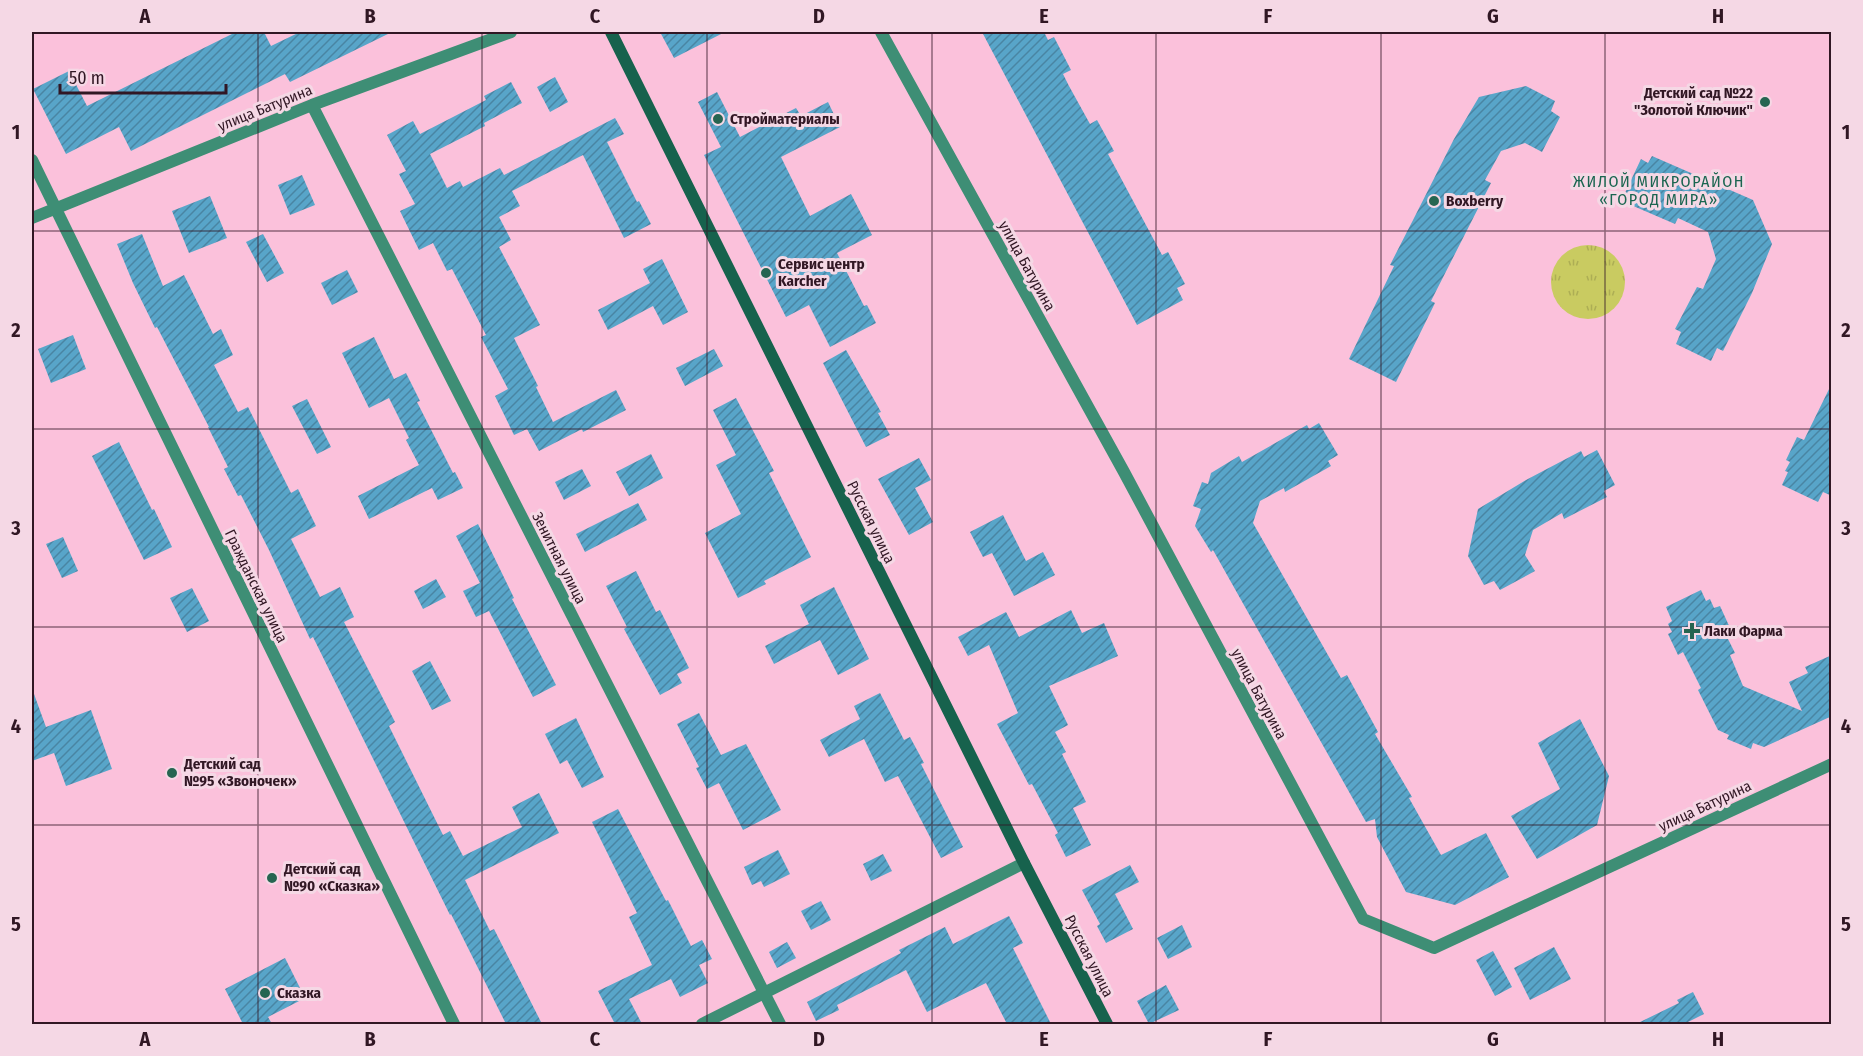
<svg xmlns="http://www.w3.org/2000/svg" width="1863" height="1056" viewBox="0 0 1863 1056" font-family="'Fira Sans Condensed',sans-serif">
<defs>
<pattern id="park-tufts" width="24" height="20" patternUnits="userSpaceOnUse" patternTransform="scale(1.5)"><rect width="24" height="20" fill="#c9cb61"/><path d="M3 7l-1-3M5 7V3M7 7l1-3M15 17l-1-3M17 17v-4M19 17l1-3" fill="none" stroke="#adae54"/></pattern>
<pattern id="building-hatch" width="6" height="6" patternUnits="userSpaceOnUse" patternTransform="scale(1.5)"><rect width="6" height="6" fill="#58a5c9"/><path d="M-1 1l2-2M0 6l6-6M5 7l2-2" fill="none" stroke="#4985a3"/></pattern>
</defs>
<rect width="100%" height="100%" fill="#fbc1db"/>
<path fill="url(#park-tufts)" d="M1551 282a37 37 0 1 1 74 0a37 37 0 1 1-74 0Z"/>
<path fill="url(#building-hatch)" d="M236,32H264L271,46L300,32H392L290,82L285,74L131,151L119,127L66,154L33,89L69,71L87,106Z
M660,32H725L674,58Z
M982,32H1044L1048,40L1054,37L1071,70L1063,74L1069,86L1090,124L1097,120L1114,151L1108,154L1162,255L1168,252L1185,284L1177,288L1183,300L1137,325Z
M555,77L568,102L550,112L537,87Z
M511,82L522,103L484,123L485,126L430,154L447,188L460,181L463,187L500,168L504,175L615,118L624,134L607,142L637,202L639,201L651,224L624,238L583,155L512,191L520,206L499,217L511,240L499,247L540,325L514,338L538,386L536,387L553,422L616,390L626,410L583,432L582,429L539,451L527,429L514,435L495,396L508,389L481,337L486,335L452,269L447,271L433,243L419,250L400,211L415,204L399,174L406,171L387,135L413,121L420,134L486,100L484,96Z
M1526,86L1555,101L1551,111L1560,117L1542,152L1525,143L1501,151L1485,180L1491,183L1431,301L1435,303L1396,382L1349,359L1394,266L1390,265L1412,222L1454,139L1479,97Z
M717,92L740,137L796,108L801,116L828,102L840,127L781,157L810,216L851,194L872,235L837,253L864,306L867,305L876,323L830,347L809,305L786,317L704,155L721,147L698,102Z
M1652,156L1753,200L1772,244L1752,293L1723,351L1717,348L1711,361L1676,344L1681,332L1675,329L1697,287L1703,289L1716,259L1708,232L1678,218L1675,224L1631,205L1634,199L1624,195L1641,159L1648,163Z
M302,175L315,205L290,215L278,185Z
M210,196L227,238L189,253L172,211Z
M142,234L163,286L184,275L213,334L221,329L233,355L214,365L238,412L248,407L291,493L298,489L316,526L291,539L320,597L340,587L354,617L344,622L395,722L389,726L443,835L450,831L463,856L522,827L512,807L539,793L559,833L465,880L490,931L494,929L542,1024H506L451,914L450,915L313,637L310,639L269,550L241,495L238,496L224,469L228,467L208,427H209L157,327L155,328L133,283L117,244Z
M263,234L284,273L267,282L246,242Z
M662,259L688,312L663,325L653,306L608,330L598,310L650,283L643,269Z
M347,270L358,292L332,305L321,283Z
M73,335L86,369L51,383L38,349Z
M374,337L394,379L406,373L420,401L417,402L453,473L455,472L463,488L438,500L432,488L369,519L358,496L419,465L406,440L409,438L389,398L369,408L342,353Z
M714,349L723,366L685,386L676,368Z
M846,350L881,412L878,413L890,435L866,447L823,363Z
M1832,383V496L1823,492L1818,502L1782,485L1788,472L1785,471L1790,462L1786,460L1797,437L1804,440Z
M736,398L774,471L769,473L811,557L764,581L766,584L738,598L705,533L741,514L716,465L736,455L713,410Z
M307,399L331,447L317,454L292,406Z
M1319,423L1338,455L1328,461L1331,466L1285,492L1284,488L1260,501L1253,523L1341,678L1347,675L1378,732L1375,734L1412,797L1409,798L1441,855L1486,833L1509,877L1455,905L1406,892L1377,837L1375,819L1366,822L1213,550L1211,552L1195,526L1201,509L1193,506L1202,482L1208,484L1211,473L1239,456L1242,462L1307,425L1309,429Z
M119,442L152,510L154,509L172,547L144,560L92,456Z
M1597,450L1615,485L1604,491L1607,497L1564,519L1562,513L1533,530L1525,555L1535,571L1500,590L1494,581L1484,585L1468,556L1478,509L1526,480L1581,451L1584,457Z
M651,454L663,478L629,496L616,472Z
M919,458L931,480L915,488L933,522L909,535L878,479Z
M582,469L591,486L564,500L555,482Z
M638,503L647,520L585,552L576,534Z
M1003,515L1026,561L1043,552L1055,575L1014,596L992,553L983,557L970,532Z
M478,524L514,598L512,599L556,685L533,697L489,611L476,617L463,591L480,583L456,536Z
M63,537L78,571L62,578L46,544Z
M636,571L656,612L660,610L689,668L677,674L682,683L660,695L624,629L627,627L606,586Z
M436,579L446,597L423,609L414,591Z
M834,587L869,659L838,675L820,640L774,664L765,646L809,624L800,605Z
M192,588L209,621L187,632L170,598Z
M1701,590L1706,601L1710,599L1714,608L1720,606L1731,630L1725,633L1735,653L1730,655L1743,686L1802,711L1789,682L1808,673L1805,667L1832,655V716L1764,747L1753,743L1751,749L1727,739L1729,735L1718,730L1698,690L1701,688L1683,652L1678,655L1668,634L1672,632L1668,624L1672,621L1666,607Z
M1071,610L1082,633L1104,623L1118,656L1049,686L1068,725L1055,732L1066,752L1062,754L1086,802L1073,808L1091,845L1066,857L1055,835L1058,833L1032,784L1029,785L997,724L1018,713L989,645L968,656L958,637L1006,612L1019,637Z
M430,661L451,701L432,710L412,671Z
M880,693L904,740L910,737L924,763L921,764L963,847L941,858L898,776L885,782L864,739L829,757L820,740L860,719L854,706Z
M32,694H34L46,727L91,710L112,769L66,786L54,753L32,761Z
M699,713L721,755L746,744L781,810L743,830L719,783L707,789L696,768L699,767L677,724Z
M576,718L604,777L582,788L567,760L560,764L545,734Z
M1580,719L1609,776L1597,825L1537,859L1511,816L1560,789L1538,743Z
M618,809L666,901L668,900L691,946L702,940L712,959L699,965L708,983L680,997L671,979L629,999L642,1024H615L598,991L652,965L629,917L637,913L592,822Z
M778,850L790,874L764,887L761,881L752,885L744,867Z
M883,854L892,871L871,881L863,864Z
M1130,865L1139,882L1115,894L1133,929L1106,943L1097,926L1100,924L1082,890Z
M821,901L831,920L811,930L801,911Z
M1009,916L1023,943L1013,948L1051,1024H1007L986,983L927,1012L906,970L837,1005L839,1010L816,1021L807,1002L901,953L899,950L945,927L953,944Z
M1182,925L1192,947L1168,959L1157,938Z
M787,942L796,958L777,968L769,952Z
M1554,947L1571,979L1530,1000L1514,968Z
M1493,951L1512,987L1495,996L1476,960Z
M285,958L305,998L268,1017L272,1024H243L225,989Z
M1166,985L1179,1010L1149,1024L1137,1001Z
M1693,992L1704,1014L1684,1024H1636L1679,1003L1677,1000Z"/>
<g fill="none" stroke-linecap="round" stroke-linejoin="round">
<path stroke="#3e8e75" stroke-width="12" d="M312,105L780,1024
M32,160L454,1024
M32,218L312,105L511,32
M702,1024L1024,863"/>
<path stroke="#3e8e75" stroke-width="12" d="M881,32L1124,472L1363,919L1434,948L1832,764"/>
<path stroke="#17624d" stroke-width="12" d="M611,32L1024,863L1107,1024"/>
</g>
<path fill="none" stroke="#311724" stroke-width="1.5" stroke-opacity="0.55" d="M258,32V1024M482,32V1024M707,32V1024M932,32V1024M1156,32V1024M1381,32V1024M1605,32V1024M32,231H1832M32,429H1832M32,627H1832M32,825H1832"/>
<g fill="#266551" stroke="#f5d8e5" stroke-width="2">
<circle cx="1765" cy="102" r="6"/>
<circle cx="718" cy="119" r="6"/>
<circle cx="1434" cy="201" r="6"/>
<circle cx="766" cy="273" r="6"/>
<path d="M1689 622h6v6h6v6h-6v6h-6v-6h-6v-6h6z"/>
<circle cx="172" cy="773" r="6"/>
<circle cx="272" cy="878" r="6"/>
<circle cx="265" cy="993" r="6"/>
</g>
<g text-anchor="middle" stroke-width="6" stroke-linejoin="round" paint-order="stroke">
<g font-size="15" font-weight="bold" fill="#311724" stroke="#f5d8e5" text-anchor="start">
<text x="1753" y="98" text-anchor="end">Детский сад №22<tspan x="1753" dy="17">"Золотой Ключик"</tspan></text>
<text x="730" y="124">Стройматериалы</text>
<text x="1446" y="206">Boxberry</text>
<text x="778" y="269">Сервис центр<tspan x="778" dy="17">Karcher</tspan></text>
<text x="1704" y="636">Лаки Фарма</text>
<text x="184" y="769">Детский сад<tspan x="184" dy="17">№95 «Звоночек»</tspan></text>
<text x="284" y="874">Детский сад<tspan x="284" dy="17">№90 «Сказка»</tspan></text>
<text x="277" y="998">Сказка</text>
</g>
<g font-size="15" fill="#311724" stroke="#f5d8e5">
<text transform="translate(265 108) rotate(-22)" y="5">улица Батурина</text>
<text transform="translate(1027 266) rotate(61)" y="5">улица Батурина</text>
<text transform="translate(871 522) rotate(64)" y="5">Русская улица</text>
<text transform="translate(559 558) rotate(63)" y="5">Зенитная улица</text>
<text transform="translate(256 586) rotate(64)" y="5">Гражданская улица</text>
<text transform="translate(1259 694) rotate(62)" y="5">улица Батурина</text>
<text transform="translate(1705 806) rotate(-25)" y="5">улица Батурина</text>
<text transform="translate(1089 956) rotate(63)" y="5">Русская улица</text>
</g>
<g font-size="16" letter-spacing="1.5" fill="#1a6550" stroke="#f5d8e5">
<text x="1659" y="187">ЖИЛОЙ МИКРОРАЙОН<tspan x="1659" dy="18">«ГОРОД МИРА»</tspan></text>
</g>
</g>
<rect width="1863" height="1056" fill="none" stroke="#f5d8e5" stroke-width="66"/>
<path d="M60 84v9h166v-9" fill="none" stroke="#311724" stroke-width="3"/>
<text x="69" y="84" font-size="18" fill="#311724" stroke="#f5d8e5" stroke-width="4.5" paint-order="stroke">50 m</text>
<rect x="33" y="33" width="1797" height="990" fill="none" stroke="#311724" stroke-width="2"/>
<g font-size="20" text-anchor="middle" font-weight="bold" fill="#311724">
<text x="145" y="23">A</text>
<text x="370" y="23">B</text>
<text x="595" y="23">C</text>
<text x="819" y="23">D</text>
<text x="1044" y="23">E</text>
<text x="1268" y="23">F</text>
<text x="1493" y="23">G</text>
<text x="1718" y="23">H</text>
<text x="16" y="139">1</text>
<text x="1846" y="139">1</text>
<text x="16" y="337">2</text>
<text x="1846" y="337">2</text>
<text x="16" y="535">3</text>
<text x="1846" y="535">3</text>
<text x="16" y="733">4</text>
<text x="1846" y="733">4</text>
<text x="16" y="931">5</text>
<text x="1846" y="931">5</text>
<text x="145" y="1046">A</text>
<text x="370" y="1046">B</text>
<text x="595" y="1046">C</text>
<text x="819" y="1046">D</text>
<text x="1044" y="1046">E</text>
<text x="1268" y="1046">F</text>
<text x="1493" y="1046">G</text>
<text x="1718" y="1046">H</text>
</g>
</svg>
